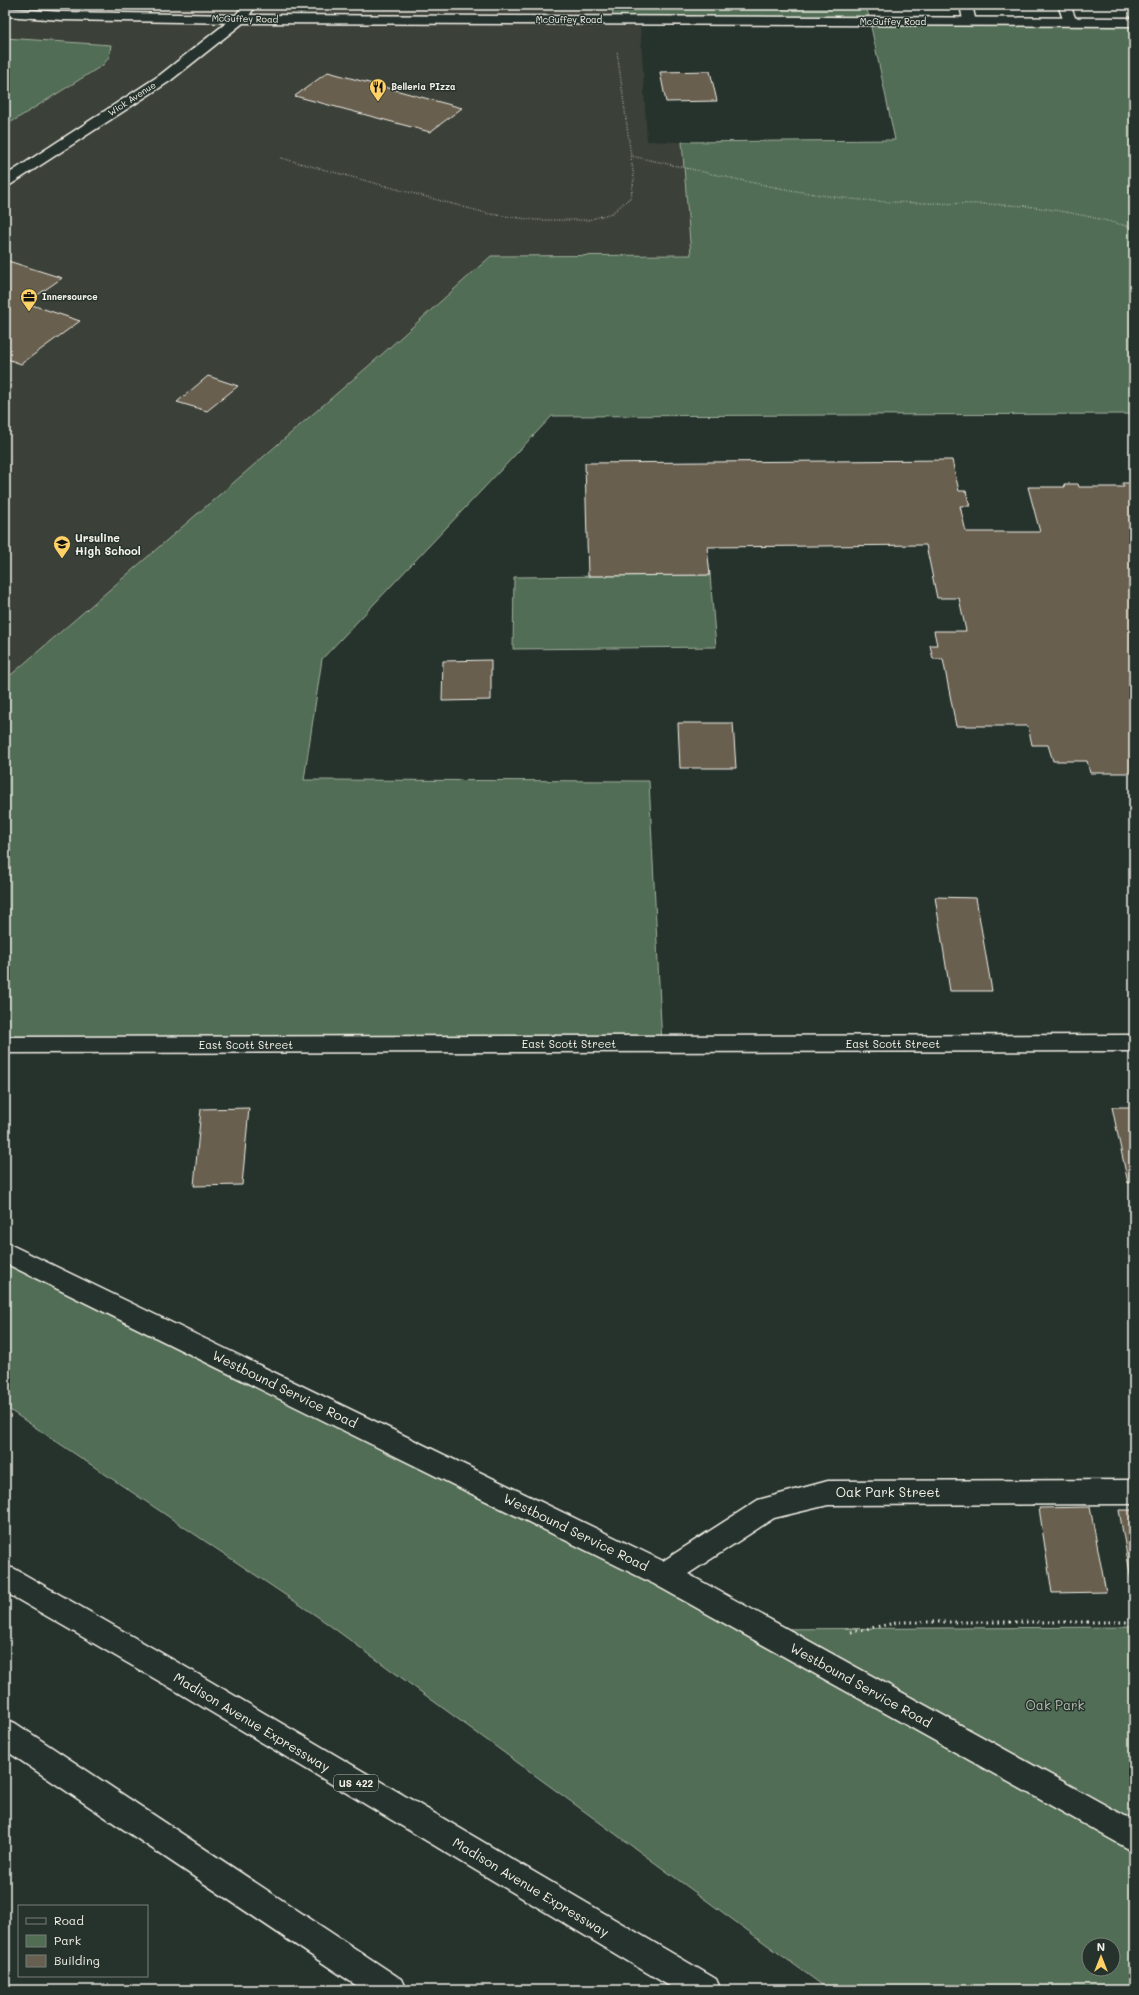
<svg xmlns="http://www.w3.org/2000/svg" width="1139" height="1995" viewBox="0 0 1139 1995" font-family="Mali,sans-serif">
<rect width="100%" height="100%" fill="#26332d"/>
<filter id="ink" filterUnits="userSpaceOnUse"><feTurbulence type="fractalNoise" baseFrequency=".025" numOctaves="2"/><feDisplacementMap in="SourceGraphic" scale="8" xChannelSelector="R" yChannelSelector="G"/><feConvolveMatrix kernelMatrix="1 2 1 2 8 2 1 2 1" color-interpolation-filters="sRGB"/></filter>
<g filter="url(#ink)">
<path fill="#3a4038" d="M5,5H613L612,20L640,21L647,141L682,142L691,255L491,256L380,356L5,680Z"/>
<path fill="#516d54" stroke="#a2af9e" fill-rule="evenodd" d="M613,5H866L870,21L1134,22V414L552,416L322,659L304,780L649,781L662,1044L5,1045V680L380,356L491,256L691,255L682,142L895,140L870,22L612,20Z
M5,38L111,45L109,57L103,65L5,126Z
M710,575L716,647L513,649L514,577Z
M5,1252L758,1629L1134,1627V1990H829L321,1619L5,1407ZM1089,1945H1113V1969H1089Z"/>
<path fill="#675f50" stroke="#f4f1e8" d="M710,71L717,101L666,102L660,72Z
M328,72L462,108L430,132L295,96Z
M5,260L62,278L26,303L80,321L21,364L5,358Z
M208,376L238,386L207,411L177,402Z
M952,460L959,491H966L970,506H960L966,532H1040L1028,487H1065L1064,484H1078L1079,487H1124L1122,483H1134V773H1090L1087,761H1053L1048,745H1032L1028,726H956L943,659H933L930,645H937L934,631H966L959,598H937L926,545L707,547L710,575L588,576L585,463Z
M491,660V700L442,701L443,661Z
M678,723H733L736,768H680Z
M935,897L976,898L992,991H950Z
M1112,1107H1134V1183H1128Z
M249,1108L242,1185L194,1186L201,1109Z
M1090,1507L1106,1592L1052,1593L1039,1508Z
M1119,1510H1134V1590H1133Z"/>
<g fill="none" stroke-linecap="round" stroke-linejoin="round">
<g stroke="#f4f1e8" stroke-width="3">
<path id="minor" d="M243,5H256L245,22L240,23L62,20L5,16V8L62,12L236,15Z
M960,5H972L976,22L974,25H964Z
M1058,5H1070L1077,22L1075,25H1065Z
M1134,1035V1051L5,1053V1037Z
M5,1242L663,1561L758,1500L828,1481L1134,1480V1504L828,1505L774,1518L688,1574L1134,1821V1852L654,1584L5,1263Z"/>
</g>
<g stroke="#f4f1e8" stroke-width="3">
<path id="major" d="M240,15L1134,18V26L243,23L170,81L10,185L5,186V176L160,75L235,16Z"/>
</g>
<g stroke="#f4f1e8" stroke-width="3">
<path id="highway" d="M5,1566L15,1569L196,1673L716,1979L721,1990H676L176,1691L5,1592Z
M5,1719L15,1723L401,1979L406,1990H363L5,1750Z"/>
</g>
<path stroke="#f4f1e8" stroke-width="1.5" stroke-dasharray="0.5 2" stroke-linecap="butt" d="M631,156C708,172 785,193 863,200C917,205 971,202 1024,206C1062,210 1098,218 1134,228
M281,158L490,214L535,220H588L612,213L631,197L634,179L617,51"/>
<path stroke="#f4f1e8" stroke-width="3" stroke-dasharray="1.5 4" stroke-linecap="butt" d="M851,1632L900,1622H1134"/>
<use href="#minor" fill="#26332d" fill-rule="evenodd"/>
<use href="#major" fill="#26332d" fill-rule="evenodd"/>
<use href="#highway" fill="#26332d" fill-rule="evenodd"/>
</g>
</g>
<defs>
<g id="restaurant-pin" transform="scale(0.9)"><path d="M0 17L-7.5 6A9.5 9.5 0 1 1 7.5 6Z" fill="#ffd166" stroke="#26332d"/><path d="M-5-6h1v4h1v-4h1v4h1v-4h1v5L-1.5 .5V6h-2V.5L-5-1ZM5-6V6H3V1.5H1.5Q1.5-4 5-6Z" fill="#111"/></g>
<g id="office-pin" transform="scale(0.9)"><path d="M0 17L-7.5 6A9.5 9.5 0 1 1 7.5 6Z" fill="#ffd166" stroke="#26332d"/><path d="M-6-3h4V-5.5h4V-3h4V5H-6ZM-1-4.5V-3h2v-1.5ZM-6 0V1H6V0Z" fill="#111"/></g>
<g id="school-pin" transform="scale(0.9)"><path d="M0 17L-7.5 6A9.5 9.5 0 1 1 7.5 6Z" fill="#ffd166" stroke="#26332d"/><path d="M0-5L7-2L0 1L-7-2ZM-4 1L0 2.5L4 1V4Q0 6-4 4Z" fill="#111"/></g>
</defs>
<g fill-rule="evenodd">
<use href="#restaurant-pin" x="378" y="87"/>
<use href="#office-pin" x="29" y="297"/>
<use href="#school-pin" x="62" y="544"/>
</g>
<g text-anchor="middle" stroke-width="3" stroke-linejoin="round" paint-order="stroke">
<g font-size="9" fill="#f4f1e8" stroke="#26332d">
<text transform="translate(245 19) rotate(1)" y="3">McGuffey Road</text>
<text x="569" y="23">McGuffey Road</text>
<text x="893" y="25">McGuffey Road</text>
<text transform="translate(132 99) rotate(-33)" y="3">Wick Avenue</text>
</g>
<g font-size="9" font-weight="bold" fill="#f4f1e8" stroke="#26332d" text-anchor="start">
<text x="391" y="90">Belleria PIzza</text>
<text x="42" y="300">Innersource</text>
</g>
<rect fill="#26332d" stroke="#b6b8b0" stroke-width="1" x="334" y="1775" width="44" height="16" rx="3"/>
<g font-size="10" font-weight="bold" fill="#f4f1e8">
<text x="356" y="1787">US 422</text>
</g>
<g font-size="11" font-weight="bold" fill="#f4f1e8" stroke="#26332d" text-anchor="start">
<text x="75" y="542">Ursuline<tspan x="75" dy="13">High School</tspan></text>
</g>
<g font-size="11" fill="#f4f1e8" stroke="#26332d">
<text x="569" y="1048">East Scott Street</text>
<text x="893" y="1048">East Scott Street</text>
<text x="246" y="1049">East Scott Street</text>
</g>
<g font-size="13" fill="#f4f1e8" stroke="#26332d">
<text transform="translate(285 1389) rotate(26)" y="5">Westbound Service Road</text>
<text x="888" y="1497">Oak Park Street</text>
<text transform="translate(576 1532) rotate(26)" y="5">Westbound Service Road</text>
<text transform="translate(861 1685) rotate(29)" y="5">Westbound Service Road</text>
<text transform="translate(252 1722) rotate(31)" y="5">Madison Avenue Expressway</text>
<text transform="translate(531 1887) rotate(31)" y="5">Madison Avenue Expressway</text>
</g>
<g font-size="13" fill="#b3bcad" stroke="#26332d">
<text x="1055" y="1710">Oak Park</text>
</g>
</g>
<rect width="1139" height="1995" fill="none" stroke="#26332d" stroke-width="20"/>
<rect x="10" y="10" width="1119" height="1975" fill="none" stroke="#f4f1e8" stroke-width="1.5" filter="url(#ink)"/>
<rect x="18" y="1905" width="130" height="72" fill="#26332d" stroke="#787f78"/>
<rect x="26" y="1918" width="20" height="6" fill="#26332d" stroke="#787f78"/>
<text x="54" y="1925" font-size="12" fill="#f4f1e8">Road</text>
<rect x="26" y="1935" width="20" height="12" fill="#516d54" stroke="#787f78"/>
<text x="54" y="1945" font-size="12" fill="#f4f1e8">Park</text>
<rect x="26" y="1955" width="20" height="12" fill="#675f50" stroke="#787f78"/>
<text x="54" y="1965" font-size="12" fill="#f4f1e8">Building</text>
<g transform="translate(1101 1957)"><circle r="19" fill="#26332d" stroke="#787f78"/>
<path d="M0-3L7 15L0 10L-7 15Z" fill="#ffd166"/>
<text y="-6" font-size="11" font-weight="bold" text-anchor="middle" fill="#f4f1e8">N</text>
</g>
</svg>
